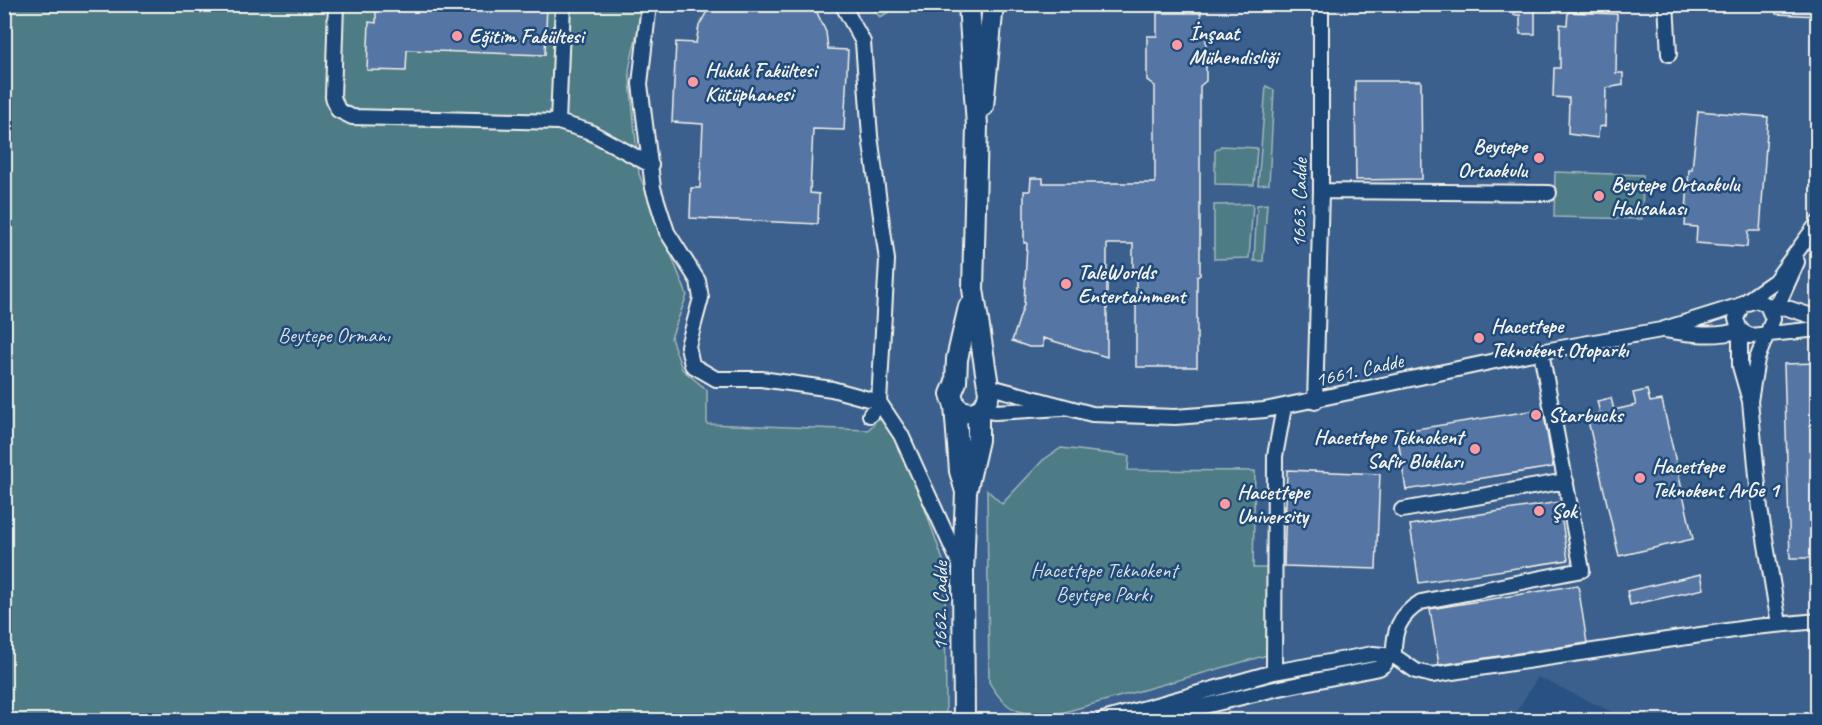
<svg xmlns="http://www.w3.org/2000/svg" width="1822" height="725" viewBox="0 0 1822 725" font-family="Caveat,sans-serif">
<rect width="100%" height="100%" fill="#295282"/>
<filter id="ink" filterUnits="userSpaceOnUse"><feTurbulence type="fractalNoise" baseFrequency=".0167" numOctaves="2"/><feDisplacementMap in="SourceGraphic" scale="12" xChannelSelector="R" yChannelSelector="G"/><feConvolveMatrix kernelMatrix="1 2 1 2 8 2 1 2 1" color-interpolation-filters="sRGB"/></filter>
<g filter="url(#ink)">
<path fill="#3a608e" d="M327,5H1817V720H1629L1538,677L1511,720H759Z"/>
<path fill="#4e7c86" stroke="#a1b6b7" stroke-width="1.5" d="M4,5H643L629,70L639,174L687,295L671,338L682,369L707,390V424L868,430L874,424V417L887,423L912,472L945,566L946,720H5Z
M869,5H901L880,17Z
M1266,86L1274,90L1269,184L1258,185Z
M1221,146L1257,148L1254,185L1215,184V151Z
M1555,172L1643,175L1642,219L1554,217Z
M1253,204L1249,258L1214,259V205Z
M1267,204L1263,261H1254L1257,205Z
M1061,448L1129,456L1128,470L1255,471L1253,568H1272L1271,654L1054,715C1021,715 1006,712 989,682L987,490L1002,504L1043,460Z"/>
<path fill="#5476a4" stroke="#f4f1e8" stroke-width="1.5" d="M376,4L493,7V4H547L545,55L407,50L406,71L367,70L369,22L376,23Z
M711,4H813L826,32L828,49L848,50L844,130L813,129L810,193L819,194L818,224L690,218L691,188H700L703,124L672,122L676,42L696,43L699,26Z
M1514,4H1535V34H1520V15H1514Z
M1776,4H1818V16L1776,14Z
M1568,12L1617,14L1616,73H1623V85L1606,88L1605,126L1599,127L1598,138L1568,134L1569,98L1553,97L1554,68H1560V24L1567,25Z
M1157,13H1201V30H1206V81L1200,86V275L1197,277V367H1136V277L1133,275V244H1107V357L1043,338V347H1029L1012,341L1024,304L1027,243H1024V191H1030L1031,178H1043V183H1155V86L1147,80V36H1157Z
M1355,81H1421L1422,179L1356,180Z
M1698,111L1768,117L1760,231H1748L1747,247L1696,243L1697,227L1685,226L1689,170H1692Z
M1817,363L1818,558H1790L1784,364Z
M1647,390L1650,402L1662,400L1693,539L1619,556L1587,416L1600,413L1597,401L1611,398L1614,410L1636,405L1633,393Z
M1543,409L1553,467L1406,490L1397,432Z
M1287,470L1380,474L1376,569L1284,566Z
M1559,502L1568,560L1419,583L1410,525Z
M1701,574L1704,589L1630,605L1627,591Z
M1578,585L1587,643L1439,665L1430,609Z"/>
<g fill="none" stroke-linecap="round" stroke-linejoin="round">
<g stroke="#f4f1e8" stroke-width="18">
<path id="street" d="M336,4L333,97L338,110L352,117L558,122L588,131L651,165
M649,4L640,84L653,188L667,232L698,281L701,298L688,346L692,365L716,379H761L832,389L879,402L901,435L961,567
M842,4L863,42L870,136L887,260L879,402L870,415
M1666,4L1669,54
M558,122L563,4
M1321,191L1549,193
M1818,223L1775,281L1742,304L1736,319L1740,330L1750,336L1818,329
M1771,309L1780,300L1797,262
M1771,309L1784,307L1818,318
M1665,330C1690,334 1716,338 1740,330
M1740,330V366L1750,401L1760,508L1779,624
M987,386L1092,414L1175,417L1265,410L1528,354L1661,330L1757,300L1767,305L1773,319L1757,359L1750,401
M1315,402L1321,191V4
M981,410L995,412L1062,408
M1402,510L1566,481
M1394,656C1393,632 1399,615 1421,602L1582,570L1541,352
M1274,672L1275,456L1284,407
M1103,720L1274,672L1373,654L1394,656L1416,671L1432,675L1754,627L1818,621
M1147,720L1275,689L1379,668L1385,664L1387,656"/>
</g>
<g stroke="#f4f1e8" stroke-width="24">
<path id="secondary" d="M983,106L993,4
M955,406C969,419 987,412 989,392L973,289L977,126L969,4
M966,492L960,471L955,406L951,394L956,382L957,359L969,307
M964,720L963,572L966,492L978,440V411"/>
</g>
<use href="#street" stroke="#1f4a7a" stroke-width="14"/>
<use href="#secondary" stroke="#1f4a7a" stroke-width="20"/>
</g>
</g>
<g fill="#ff9aa2" stroke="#1f4a7a" stroke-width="2">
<circle cx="457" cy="36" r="6"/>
<circle cx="1177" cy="45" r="6"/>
<circle cx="693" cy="82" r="6"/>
<circle cx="1539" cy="158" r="6"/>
<circle cx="1599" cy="196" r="6"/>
<circle cx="1066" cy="284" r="6"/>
<circle cx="1479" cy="338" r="6"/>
<circle cx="1536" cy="415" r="6"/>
<circle cx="1475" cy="449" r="6"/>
<circle cx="1640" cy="478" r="6"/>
<circle cx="1225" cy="504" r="6"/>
<circle cx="1539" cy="511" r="6"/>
</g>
<g text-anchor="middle" stroke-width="5" stroke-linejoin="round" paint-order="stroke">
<g font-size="21" font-weight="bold" fill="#f4f1e8" stroke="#1f4a7a" text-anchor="start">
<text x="1189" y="40">İnşaat<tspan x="1189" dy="24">Mühendisliği</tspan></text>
<text x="469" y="43">Eğitim Fakültesi</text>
<text x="705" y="77">Hukuk Fakültesi<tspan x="705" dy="24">Kütüphanesi</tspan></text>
<text x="1527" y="153" text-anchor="end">Beytepe<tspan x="1527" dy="24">Ortaokulu</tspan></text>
<text x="1611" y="191">Beytepe Ortaokulu<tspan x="1611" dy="24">Halısahası</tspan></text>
<text x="1078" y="279">TaleWorlds<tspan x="1078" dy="24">Entertainment</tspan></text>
<text x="1491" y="333">Hacettepe<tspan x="1491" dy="24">Teknokent Otoparkı</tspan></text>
<text x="1548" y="422">Starbucks</text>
<text x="1463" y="444" text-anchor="end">Hacettepe Teknokent<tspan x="1463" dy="24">Safir Blokları</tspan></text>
<text x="1652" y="473">Hacettepe<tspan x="1652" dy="24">Teknokent ArGe 1</tspan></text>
<text x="1237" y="499">Hacettepe<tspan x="1237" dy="24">University</tspan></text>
<text x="1551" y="518">Şok</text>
</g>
<g font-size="21" fill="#f4f1e8" stroke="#1f4a7a">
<text transform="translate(1299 203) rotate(-89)" y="7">1663. Cadde</text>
<text transform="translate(1359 370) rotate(-13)" y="7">1661. Cadde</text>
<text transform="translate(940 606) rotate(-90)" y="7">1662. Cadde</text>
</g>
<g font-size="21" fill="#dbdfd9" stroke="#1f4a7a">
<text x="334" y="342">Beytepe Ormanı</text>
<text x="1104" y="577">Hacettepe Teknokent<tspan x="1104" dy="24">Beytepe Parkı</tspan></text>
</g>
</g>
<rect width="1822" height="725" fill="none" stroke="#1f4a7a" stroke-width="24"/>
<rect x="12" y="12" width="1798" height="701" fill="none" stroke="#f4f1e8" stroke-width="2" filter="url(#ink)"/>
</svg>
